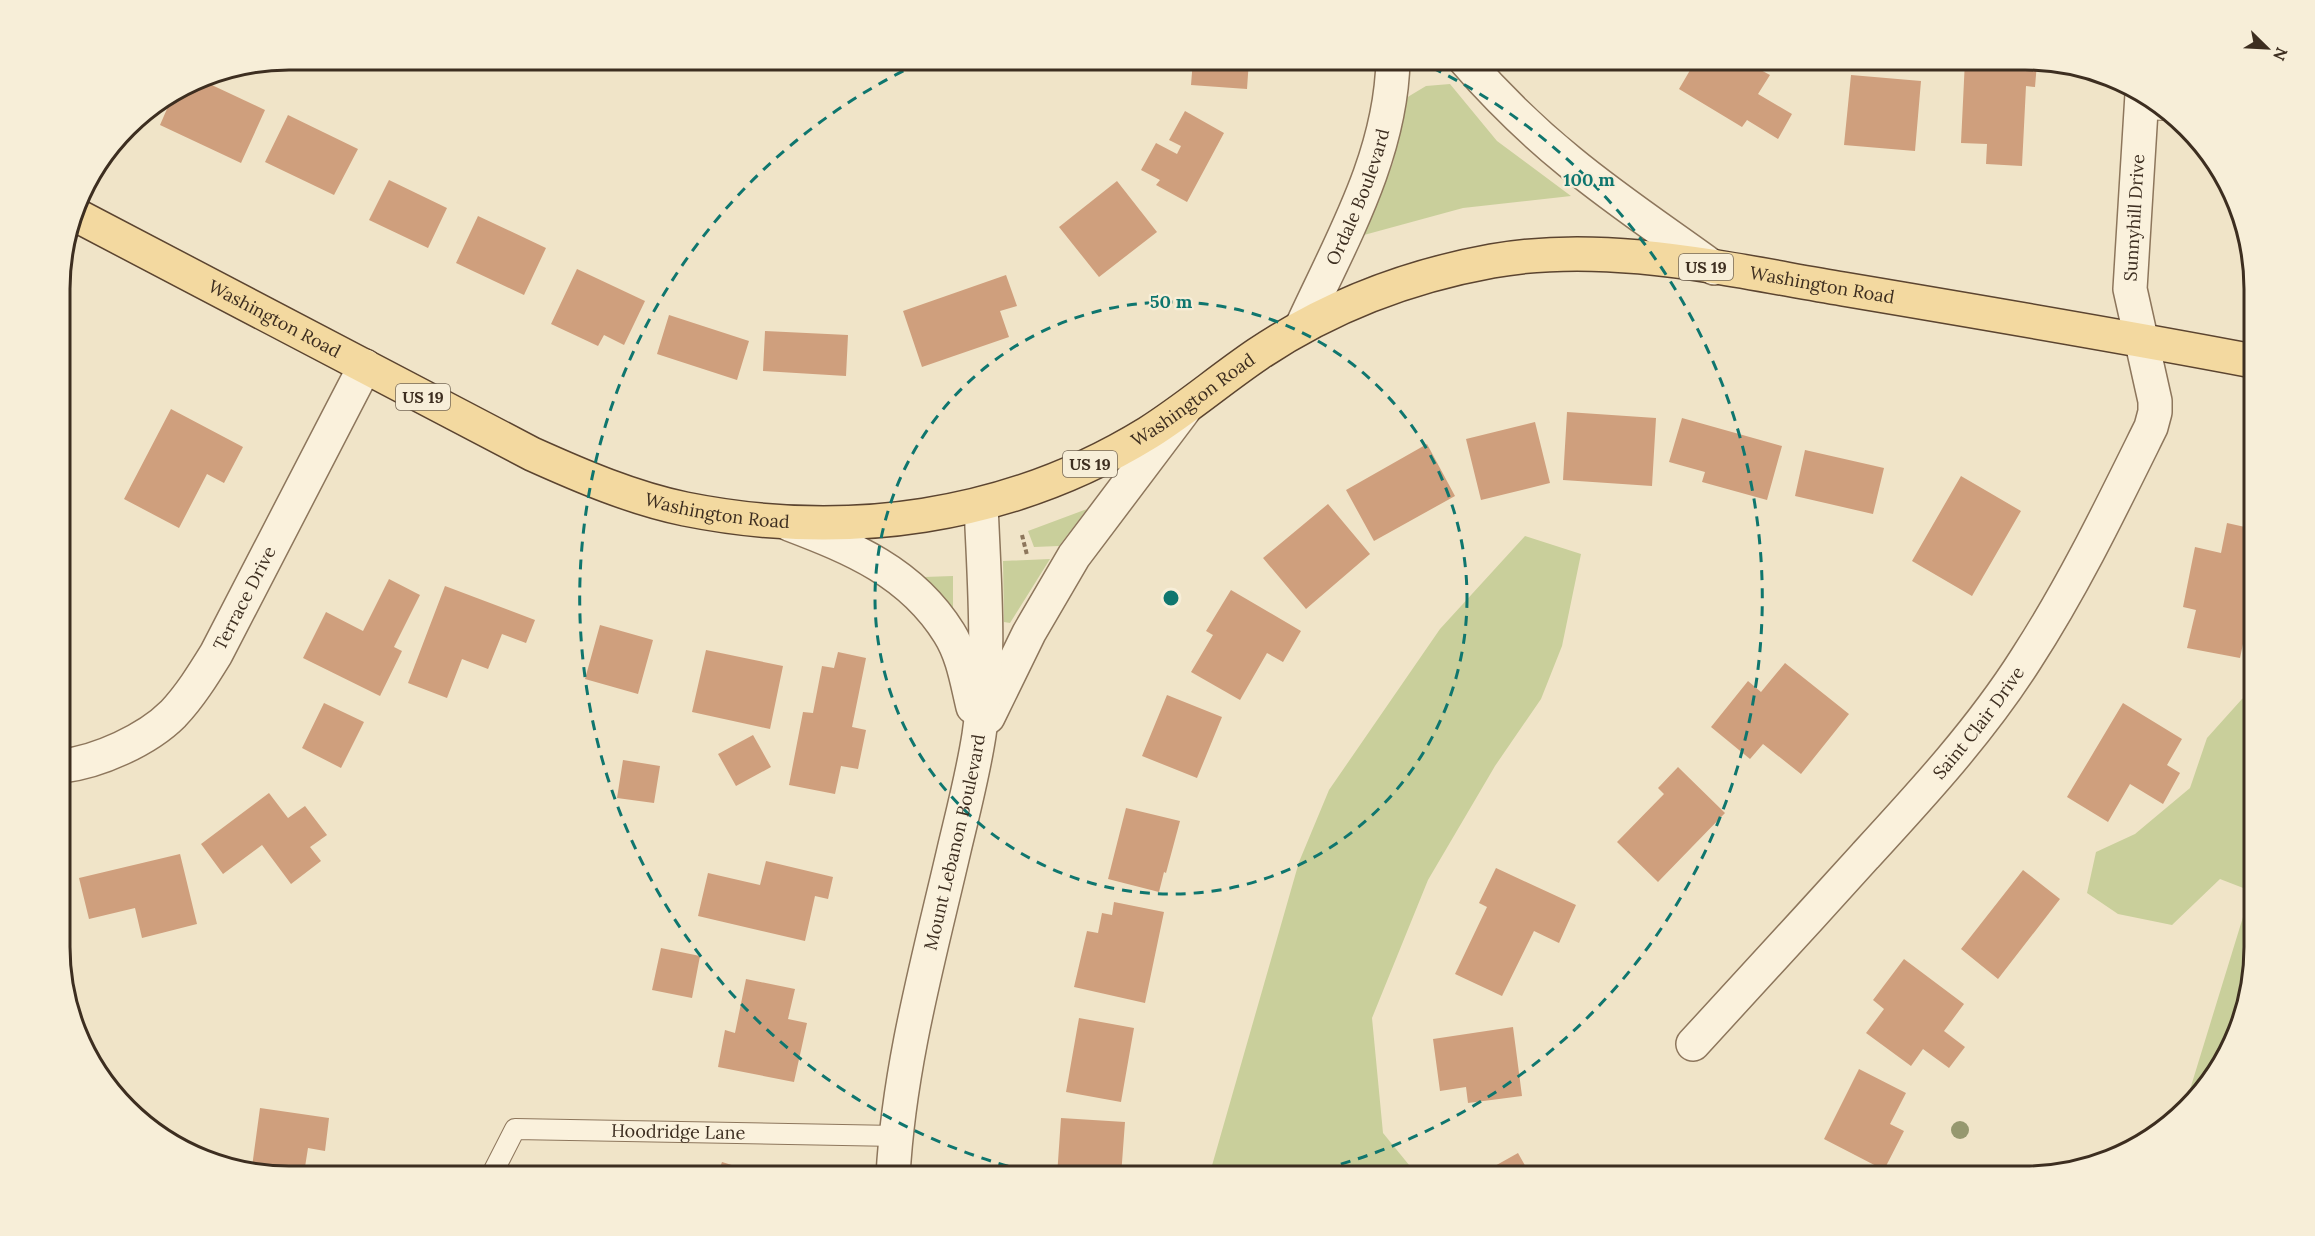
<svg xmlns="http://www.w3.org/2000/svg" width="2315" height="1236" viewBox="0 0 2315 1236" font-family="Lora,serif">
<rect width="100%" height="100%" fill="#f0e4c8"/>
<path fill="#c9cf9b" d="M1450,84L1497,141L1571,196L1463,208L1364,235L1393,163L1406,98L1426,86Z
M1087,509L1059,546L1034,547L1028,531Z
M1525,536L1581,554L1562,646L1541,699L1495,766L1428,880L1372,1018L1383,1133L1418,1176H1209L1299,862L1329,790L1440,629Z
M1050,559L1010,623L1004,622L1003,561Z
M953,576V629L924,585V577Z
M2254,691L2255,947L2231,1048L2198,1098L2181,1113L2184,1109L2251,891L2220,879L2172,925L2118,914L2087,893L2096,852L2135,834L2190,788L2207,738L2242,699Z"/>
<path fill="#cf9f7d" d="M1193,60H1249L1247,89L1191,85Z
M1696,60H1762L1757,68L1770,75L1758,94L1792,114L1778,139L1747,120L1742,127L1679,89Z
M1965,60H2025L2037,63L2035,87L2026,86L2022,166L1986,164L1987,144L1961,143Z
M1851,75L1921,81L1915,151L1844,145Z
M199,79L265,110L241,163L160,125L173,95Z
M1185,111L1224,133L1187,202L1156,185L1160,180L1141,170L1156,143L1177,154L1181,146L1169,140Z
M288,115L358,149L334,195L265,162Z
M389,180L447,208L428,248L369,220Z
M1117,181L1157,232L1099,277L1059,227Z
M478,216L546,248L524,295L456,263Z
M577,269L645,301L624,345L604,335L598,346L551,324Z
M1006,275L1017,306L1000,311L1009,337L922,367L903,311Z
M669,315L749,341L737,380L657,354Z
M765,331L848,335L846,376L763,371Z
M171,409L243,447L224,483L207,474L179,528L124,499Z
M1567,412L1656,418L1652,486L1563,480Z
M1682,418L1782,446L1767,500L1702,482L1705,472L1669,462Z
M1535,422L1550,483L1481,500L1466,439Z
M1427,444L1455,496L1374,541L1346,490Z
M1805,450L1884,468L1873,514L1795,496Z
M1961,476L2021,511L1972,596L1912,561Z
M1328,504L1370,554L1306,609L1263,558Z
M2227,523L2254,529V592L2240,658L2187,648L2196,610L2183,607L2195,547L2221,553Z
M389,579L420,595L394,647L402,651L380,696L303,658L326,612L363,631Z
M69,585L71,628H61V586Z
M445,586L535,620L526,643L502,634L488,669L462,659L447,698L408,683Z
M1231,590L1301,631L1283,662L1267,653L1240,700L1191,672L1213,635L1206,631Z
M600,625L653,640L638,694L585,679Z
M706,650L783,666L770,729L692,712Z
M838,652L866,658L852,727L866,730L858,769L841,766L835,794L789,785L803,712L813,713L822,666L834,668Z
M1785,663L1849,714L1801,774L1763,744L1750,759L1711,727L1748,681L1761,692Z
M1167,695L1222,717L1197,778L1142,756Z
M324,703L364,722L341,768L302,748Z
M2123,703L2182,739L2167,765L2180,773L2163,804L2130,784L2108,822L2067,797Z
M753,735L771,767L736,786L718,754Z
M623,760L660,766L654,803L617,798Z
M1678,767L1725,813L1658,882L1617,842L1664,794L1658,788Z
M269,793L288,818L305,806L327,835L310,847L321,861L291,884L262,845L223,874L201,844Z
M1126,808L1180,821L1166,873L1164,872L1159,892L1108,879Z
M180,854L197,924L142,938L135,908L89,919L79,878Z
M766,861L833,877L828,899L815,896L805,941L698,916L708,873L760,885Z
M1496,868L1576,905L1559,943L1534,931L1502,996L1455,974L1487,907L1479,903Z
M2023,870L2060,899L1998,979L1961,949Z
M1114,902L1164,912L1145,1003L1074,987L1087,931L1098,933L1102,913L1112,915Z
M661,948L700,956L692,998L652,990Z
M1904,959L1964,1004L1944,1031L1965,1047L1949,1068L1923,1049L1911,1066L1866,1033L1884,1009L1873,1000Z
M746,979L795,989L788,1019L807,1023L794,1082L718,1067L725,1030L735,1033Z
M1079,1018L1134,1028L1121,1102L1066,1092Z
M1513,1027L1522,1096L1468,1103L1466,1087L1440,1091L1433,1039Z
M1859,1069L1906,1093L1890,1124L1904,1131L1884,1170L1824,1139Z
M260,1108L329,1118L325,1151L308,1148L305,1167L320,1169L319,1176H290L252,1167Z
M1061,1118L1125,1122L1121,1176H1057Z
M1518,1153L1531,1176H1477Z
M722,1162L764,1175V1176H717Z"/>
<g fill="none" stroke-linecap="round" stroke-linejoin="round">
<g stroke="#8d765c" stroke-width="22">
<g id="service">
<path d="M2141,109L2167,110"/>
<path id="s1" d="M491,1176L515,1129L896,1136"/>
</g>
</g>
<g stroke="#8d765c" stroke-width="36">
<g id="minor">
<path d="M1465,60C1497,97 1532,131 1570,162C1616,200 1666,233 1714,268"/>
<path id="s2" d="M1302,326C1341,241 1391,156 1393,60"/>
<path id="s3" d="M62,766C98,762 147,740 173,714C190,696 203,675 216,654L365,366"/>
<path id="s4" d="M1693,1044C1750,982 1808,919 1865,856C1922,794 1981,730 2026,659C2074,585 2112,506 2151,427L2155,412V401L2130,289L2142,94"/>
</g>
</g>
<g stroke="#8d765c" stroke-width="36">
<g id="tertiary">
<path d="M789,524C852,548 911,572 949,633C963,655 967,682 973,707"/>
<path d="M988,717L1029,633L1074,556L1184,410"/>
<path id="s5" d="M893,1176C899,1065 929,958 954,850C963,812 973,774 979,735C991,658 984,581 981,504"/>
</g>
</g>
<g stroke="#5b4430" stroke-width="36">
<g id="primary">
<path id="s6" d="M76,215L532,454C581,476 632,498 685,509C845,541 1008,519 1148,433C1186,409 1221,379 1258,354C1328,307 1409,276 1492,261C1608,240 1729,270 1843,289C1980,312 2117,335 2253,361"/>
</g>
</g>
<path stroke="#8d765c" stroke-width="4" stroke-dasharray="4.5 3" stroke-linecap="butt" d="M1022,535L1027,555"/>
<use href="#service" stroke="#faf1dc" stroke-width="20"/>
<use href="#minor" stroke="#faf1dc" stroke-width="33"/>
<use href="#tertiary" stroke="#faf1dc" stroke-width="33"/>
<use href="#primary" stroke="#f3d9a0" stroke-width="33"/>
</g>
<circle fill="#96986f" cx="1960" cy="1130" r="9"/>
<g fill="none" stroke="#0f766e" stroke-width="3" stroke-dasharray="10 8">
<circle cx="1171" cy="598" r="296"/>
<path d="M1043 1175A591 591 0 0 1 926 60M1416 60A591 591 0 0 1 1299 1175"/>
</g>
<g text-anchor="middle" stroke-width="4.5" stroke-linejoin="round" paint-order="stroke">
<g fill="#f7eed8" stroke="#756857" stroke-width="1.5">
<rect x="1679" y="254" width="54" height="26" rx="4.5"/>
<rect x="396" y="384" width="54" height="26" rx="4.5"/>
<rect x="1063" y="451" width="54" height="26" rx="4.5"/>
</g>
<g font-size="16" font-weight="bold" fill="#3d2e20">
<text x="1706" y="273">US 19</text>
<text x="423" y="403">US 19</text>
<text x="1090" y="470">US 19</text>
</g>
<g font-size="18" fill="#3d2e20" stroke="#f7eed8">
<text dy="6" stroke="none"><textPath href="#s2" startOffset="141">Ordale Boulevard</textPath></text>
<text dy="6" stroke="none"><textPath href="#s4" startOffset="986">Sunnyhill Drive</textPath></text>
<text dy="6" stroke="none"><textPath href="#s6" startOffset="1880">Washington Road</textPath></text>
<text dy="6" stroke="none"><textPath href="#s6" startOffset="224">Washington Road</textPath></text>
<text dy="6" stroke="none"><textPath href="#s6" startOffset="1214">Washington Road</textPath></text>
<text dy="6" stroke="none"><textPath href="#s6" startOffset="710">Washington Road</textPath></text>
<text dy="6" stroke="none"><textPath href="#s3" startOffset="261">Terrace Drive</textPath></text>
<text dy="6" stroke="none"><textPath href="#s4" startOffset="430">Saint Clair Drive</textPath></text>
<text dy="6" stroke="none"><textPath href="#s5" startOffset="340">Mount Lebanon Boulevard</textPath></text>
<text dy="6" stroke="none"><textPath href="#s1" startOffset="216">Hoodridge Lane</textPath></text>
</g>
</g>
<path d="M0 0H2315V1236H0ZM289 70H2025A219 219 0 0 1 2244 289V947A219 219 0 0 1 2025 1166H289A219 219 0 0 1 70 947V289A219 219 0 0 1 289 70Z" fill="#f7eed8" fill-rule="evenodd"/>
<path fill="none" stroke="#3d2e20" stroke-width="3" d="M289 70H2025A219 219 0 0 1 2244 289V947A219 219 0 0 1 2025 1166H289A219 219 0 0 1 70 947V289A219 219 0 0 1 289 70Z"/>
<circle cx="1171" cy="598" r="9" fill="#0f766e" stroke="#f7eed8" stroke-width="3"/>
<g font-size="18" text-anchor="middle" font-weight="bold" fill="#0f766e" stroke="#f7eed8" stroke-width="4.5" stroke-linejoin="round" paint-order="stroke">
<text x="1589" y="186">100 m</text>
<text x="1171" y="308">50 m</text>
</g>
<g transform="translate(2267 48) rotate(114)" stroke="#f7eed8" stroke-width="4.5" paint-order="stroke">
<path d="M0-4.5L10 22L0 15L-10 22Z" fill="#3d2e20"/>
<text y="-9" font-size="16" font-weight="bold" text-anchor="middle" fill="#3d2e20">N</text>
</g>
</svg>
